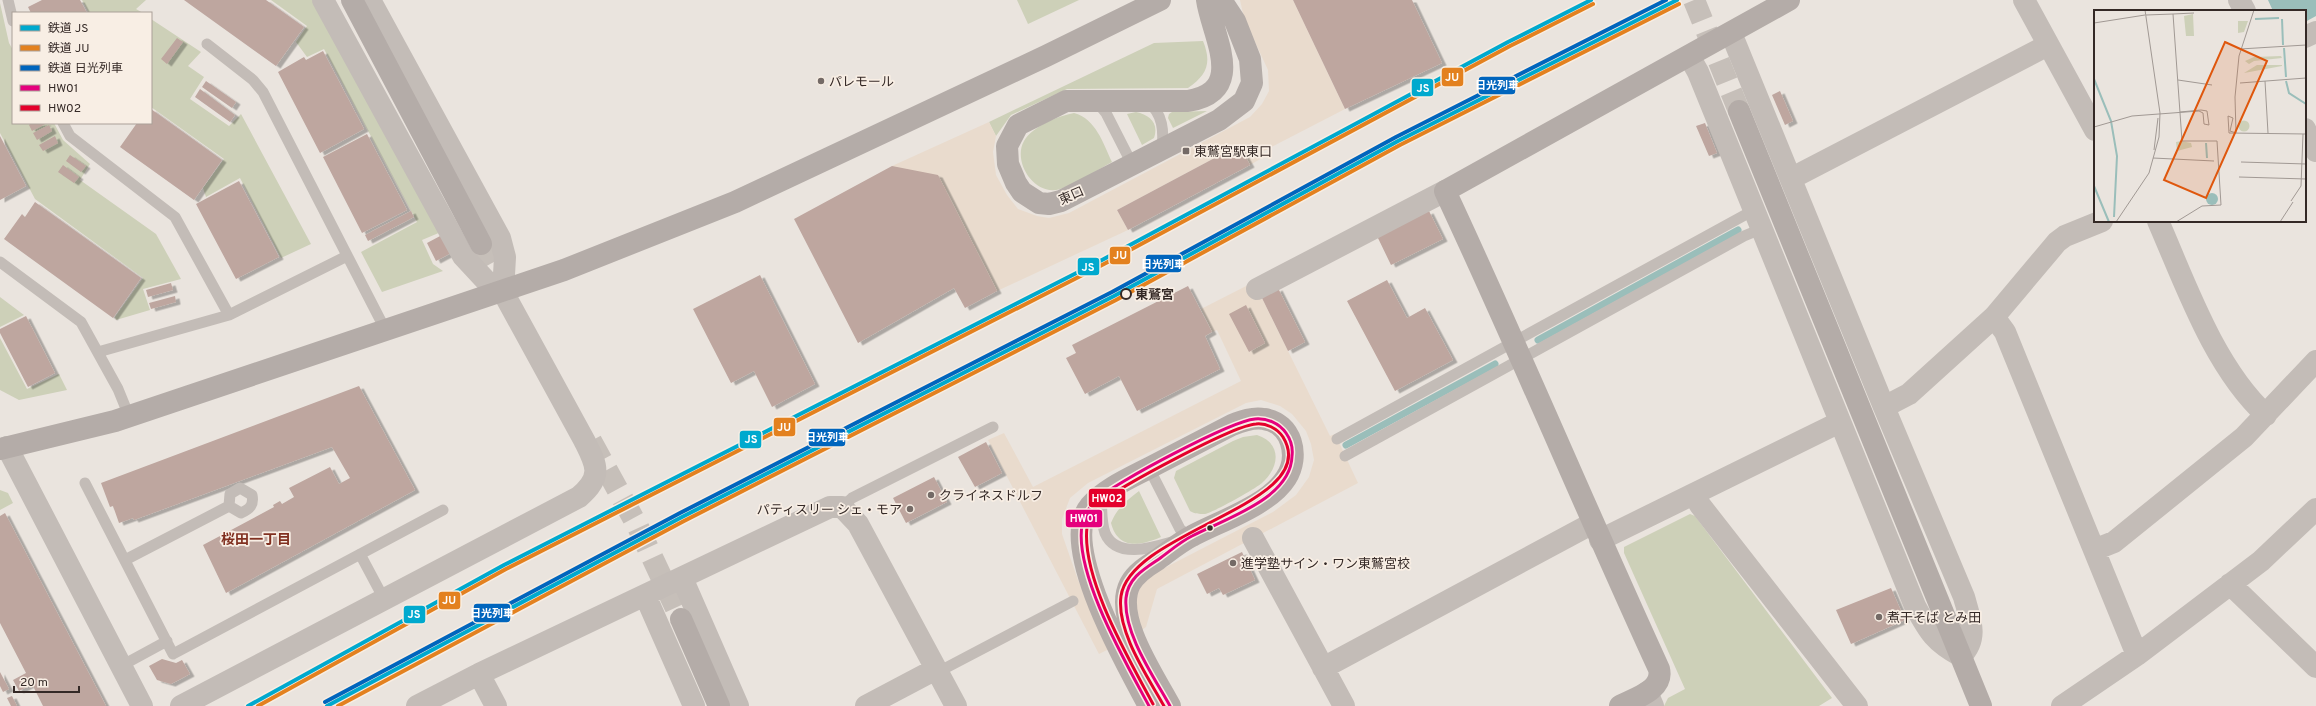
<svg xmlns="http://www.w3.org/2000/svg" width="2316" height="706" viewBox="0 0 2316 706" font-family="Overpass,'Noto Sans JP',sans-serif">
<defs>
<filter id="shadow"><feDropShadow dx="4.5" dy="2.5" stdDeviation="0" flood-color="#0004"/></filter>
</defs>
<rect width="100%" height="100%" fill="#eae4de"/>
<path fill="#cdd0b8" d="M82,0H146L136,9L143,13H89Z
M271,0H317L441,232L422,240L433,264L443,271L382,292L361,252L417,222L324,49L307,57L296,42L307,26Z
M1017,0H1079L1028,24Z
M0,3L9,43L13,50V123H54L63,140L90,164L80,180L156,234L181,279L143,289L150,310L116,320L115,317L143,278L35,199L0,133Z
M151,19L201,52L188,66L204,77L190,99L229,126L241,114L311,244L281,258L240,178L206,197L203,188L224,159L151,107Z
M1203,41C1212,63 1207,75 1188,88L1067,89L1011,115L996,136L989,122L1154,43Z
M1207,111L1173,128L1168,118L1169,114L1172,112Z
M1136,112C1150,115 1159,123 1154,138L1142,145L1127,114Z
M1074,113C1096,119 1103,143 1112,162C1097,170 1077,184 1060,189C1035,197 1012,162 1024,141C1033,126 1058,116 1074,113Z
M0,297L24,315L0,327Z
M0,338L27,389L59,374L67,390L19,400L0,390Z
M1257,435C1282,443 1280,467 1262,483C1255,489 1214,512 1205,514C1199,514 1195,514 1190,511L1174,478L1176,471L1233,441L1243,437Z
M0,490L8,493L13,503L0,510Z
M1139,491L1161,537C1140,546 1118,550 1111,523C1117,508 1127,500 1139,491Z
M1690,514L1695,516L1832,698L1819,706H1664L1668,698L1685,689L1624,553V547Z"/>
<path fill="#e9dbcd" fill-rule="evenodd" d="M1240,0H1293L1345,109L1260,153L1262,158L1250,165L1239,145L1117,210L1128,230L997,291L892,166L989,122L996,136L993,152L996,175L1007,195L1018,209L1037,216L1049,218L1069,213L1250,117L1262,104L1269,91L1268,70L1244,18Z
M1254,282L1330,436L1335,434L1358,483L1157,589L1146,627L1139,632L1133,600L1147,577L1273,512L1296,495L1309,477L1314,460L1311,444L1306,431L1292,414L1280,406L1261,400L1246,403L1088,483L1070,498L1062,519V534L1078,580L1109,649L1099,654L988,440L1004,433L1033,487L1241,381L1217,330L1212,332L1201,309ZM1246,306L1265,343L1249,352Z"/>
<path fill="#9abeba" d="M2268,0H2316V16L2305,22V11H2273Z"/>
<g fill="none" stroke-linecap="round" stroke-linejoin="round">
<path stroke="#9abeba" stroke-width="7" d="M1538,340L1738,230
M1346,445L1495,364"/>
</g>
<path fill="#bea69f" filter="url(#shadow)" d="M42,0H80L87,13H31L28,7Z
M184,0H266L304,27L276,66Z
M1293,0H1412L1442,63L1345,109Z
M177,38L183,42L167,64L161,59Z
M323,51L364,129L320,153L278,72L304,57L306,60Z
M206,81L236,102L232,108L202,87Z
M200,89L235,115L230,122L195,97Z
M1780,91L1793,121L1785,125L1772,95Z
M151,109L222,160L194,200L120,147L137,123H151Z
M31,123H47L32,131L29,125Z
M1705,123L1717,153L1709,156L1696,126Z
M49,125L52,131L37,140L33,133Z
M367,134L407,210L362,233L323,157Z
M0,136L26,186L0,200Z
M55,136L58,143L43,151L39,145Z
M1239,145L1250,165L1128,230L1117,210Z
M70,155L86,166L81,172L66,161Z
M63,165L79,177L74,183L58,172Z
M892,166L938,175L997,291L965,308L954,288L858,343L794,219Z
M239,181L279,257L236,279L196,204Z
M35,202L141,278L113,318L4,239L22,214L25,217Z
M411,211L414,217L368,241L365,235Z
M1429,211L1443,239L1391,265L1377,236Z
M442,235L451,253L436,261L427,243Z
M760,275L815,384L772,407L754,371L731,383L693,309Z
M1387,280L1407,318L1425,308L1453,360L1395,391L1347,301Z
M171,283L173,290L148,297L146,290Z
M1188,286L1212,332L1205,336L1220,369L1137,411L1119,376L1085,394L1066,358L1076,353L1072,345Z
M1278,288L1305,342L1288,351L1262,298Z
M175,296L176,302L151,309L149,303Z
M1246,305L1265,343L1249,352L1229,314Z
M26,316L55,373L28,387L0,333V329Z
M359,386L415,490L226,593L203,545L274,507L273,505L280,501L282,504L294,497L289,488L330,467L339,484L350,478L332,447L134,520L133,518L119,523L113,506L110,507L101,483Z
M986,442L1002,473L975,487L958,457Z
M934,477L947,502L906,523L893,498Z
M5,513L106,706H43L32,684L19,691L13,680L26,673L0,623V516Z
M1242,552L1255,580L1223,595L1219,588L1207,594L1197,574Z
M1891,588L1905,620L1851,644L1836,610Z
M162,659L176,663L182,660L190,674L171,684L157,680L149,666Z
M0,672L9,689L3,692L0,686Z
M12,696L17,706H11L7,698Z"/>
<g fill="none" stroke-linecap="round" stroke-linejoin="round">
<path stroke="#c6bfb9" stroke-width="22" stroke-dasharray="22 11" stroke-linecap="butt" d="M1694,0L1739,111
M481,244L508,292
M591,441L638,527L681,619"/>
<path stroke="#c3bcb7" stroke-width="11" d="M8,0L13,21
M207,44L253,80L263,92L386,331
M1096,101L1106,113L1132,164
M1148,102C1163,114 1164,131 1162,149
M63,123L70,136L175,217L229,315
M0,262L81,322L118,389L129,416
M98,352L229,315L347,256
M1337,439L1754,210
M1345,456L1744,236L1761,229
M1149,468L1180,529L1190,537
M85,483L173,654L443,510
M1101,497C1102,508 1101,522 1105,533C1116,559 1152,548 1172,542
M842,507L852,498L993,427
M360,554L384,599
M125,560L229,506L230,494L240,488L252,495C254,505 250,509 241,513L229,506
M121,666L167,641
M938,672L1073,601"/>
<path stroke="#c3bcb7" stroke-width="22" d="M370,0L500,238L505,257L503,292
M2024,0L2095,130
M2239,0L2245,11
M2305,37L2316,32
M1689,56L1698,72L1915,606C1929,632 1935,642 1961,656C1979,638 1970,619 1964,597L1884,407L1731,33
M2305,129L2316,151
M1792,178L2048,45
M2158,221C2186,285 2214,367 2266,415
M1257,289L1445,191
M1994,317L2005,332L2137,655
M1884,407L1909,394L1994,317L2057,242L2065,236L2102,221
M7,447L142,706
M1694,494L1700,505L1857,706
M1253,538L1344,706
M1600,540L1840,422
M2094,550L2114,542L2244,437L2316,361
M682,578L738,706
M2230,584L2316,667
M645,595L694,706
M1323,668L1593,523
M479,674L496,706
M1647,692L1653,706
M181,706L579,497C604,476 596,464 584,440L503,292L489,284L463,256L323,0
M417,706L479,674L830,507H842L858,524L956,706
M866,706L936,669
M2062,706L2137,655L2261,561L2316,509"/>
<path stroke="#b4aca8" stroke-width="22" d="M352,0L481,244
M1207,0C1212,36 1248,91 1188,101H1066L1018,125L1007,146L1008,164L1016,183L1022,192L1039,203L1049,204L1061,201L1219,120L1244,101L1252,83L1250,59L1235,21L1221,0
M1739,111L1981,706
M0,449L115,421L564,270L735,202L1046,56L1160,0
M681,619L719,706
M1149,706C1129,668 1057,545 1090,506C1106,488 1130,478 1151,467C1178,453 1205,439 1232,425C1242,421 1253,417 1264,419C1292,423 1300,456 1286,478C1269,505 1220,521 1192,536C1180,542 1168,552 1157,560C1147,566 1136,573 1130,584C1113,617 1154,676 1170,706
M1620,706C1635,698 1664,690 1659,669C1586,510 1519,349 1445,191L1789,0"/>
<g stroke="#f8eee4" stroke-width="6">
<path id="bus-1" d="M1149,706C1126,663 1074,574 1082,525C1084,516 1090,506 1096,500C1114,483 1231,421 1255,419C1267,418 1279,423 1286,433C1291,440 1293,448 1292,456C1291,499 1224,519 1192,536C1180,542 1170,551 1159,559C1144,569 1128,578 1126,598C1123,633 1154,677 1170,706"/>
</g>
<g stroke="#f8eee4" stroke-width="6">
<path id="bus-2" d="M1153,704C1129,659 1081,578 1087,527C1088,518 1094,508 1100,503C1119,487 1234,425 1256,424C1266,423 1277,428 1283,437C1324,504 1131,530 1121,596C1116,631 1148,677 1164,706"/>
</g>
<use href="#bus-1" stroke="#e5007d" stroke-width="3"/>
<use href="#bus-2" stroke="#e4002b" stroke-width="3"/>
<g stroke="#f8eee4" stroke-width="7">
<path id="rail-1" d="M248,706L504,565L1102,260L1508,42L1591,0
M327,706L682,517L1114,296L1398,141L1677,0"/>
</g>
<g stroke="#f8eee4" stroke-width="7">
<path id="rail-2" d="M258,706L506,569L1104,264L1510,46L1593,4
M338,706L684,521L1116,300L1400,145L1679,4"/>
</g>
<g stroke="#f8eee4" stroke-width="7">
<path id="rail-3" d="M325,702L680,513L1112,292L1396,137L1666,0"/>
</g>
<use href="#rail-1" stroke="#00a9ce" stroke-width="4"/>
<use href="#rail-2" stroke="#e3811f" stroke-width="4"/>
<use href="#rail-3" stroke="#0065bd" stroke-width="4"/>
</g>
<g fill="#746a66" stroke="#f8eee4" stroke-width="1.5">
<circle cx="821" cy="81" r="4"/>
<rect x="1182" y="147" width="8" height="8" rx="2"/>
<circle cx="931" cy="495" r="4"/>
<circle cx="910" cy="509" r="4"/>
<circle cx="1233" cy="563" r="4"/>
<circle cx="1879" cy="617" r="4"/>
</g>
<circle fill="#f8eee4" stroke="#342926" stroke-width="2" cx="1126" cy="294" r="5"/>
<circle fill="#342926" stroke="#f8eee4" stroke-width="1.5" cx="1210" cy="528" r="3.5"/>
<g text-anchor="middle" stroke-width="3.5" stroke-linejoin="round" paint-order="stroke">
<g font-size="13" fill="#342926" stroke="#f8eee4" text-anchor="start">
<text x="829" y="86">パレモール</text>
<text x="1194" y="156">東鷲宮駅東口</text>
<text x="939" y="500">クライネスドルフ</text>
<text x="902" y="514" text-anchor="end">パティスリー シェ・モア</text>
<text x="1241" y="568">進学塾サイン・ワン東鷲宮校</text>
<text x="1887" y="622">煮干そば とみ田</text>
</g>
<g font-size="13" fill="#342926" stroke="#f8eee4">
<text transform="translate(1071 195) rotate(-24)" y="5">東口</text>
</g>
<g font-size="13" font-weight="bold" fill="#342926" stroke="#f8eee4" text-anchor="start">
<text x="1135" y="299">東鷲宮</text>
</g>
<g font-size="14" font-weight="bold" fill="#813020" stroke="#f8eee4">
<text x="256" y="544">桜田一丁目</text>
</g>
</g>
<g transform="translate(2094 10)">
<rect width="212" height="212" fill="#eae4de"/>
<path d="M99,4L100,26H92L90,6ZM144,11H154L150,22L144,23ZM187,46L188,48L160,51L155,54L151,51L160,47ZM163,55H188V56L150,63ZM144.5 116a5.5 5.5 0 1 1 11 0a5.5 5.5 0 1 1-11 0ZM87,131L97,133L98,137L83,141L82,132Z" fill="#cdd0b8"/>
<path d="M112 189a6 6 0 1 1 12 0a6 6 0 1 1-12 0Z" fill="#9abeba"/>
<path fill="none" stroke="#9abeba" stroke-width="2" d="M161,9L185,8M188,9L189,35M190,38L192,67M0,69L17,111L23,146L20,207M192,71L195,83L212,94M112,133L113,148M0,176L15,212"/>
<path fill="none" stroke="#a19994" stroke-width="1" d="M79,4L100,3M52,5L79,4L88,131H123L127,195L108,196L82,212M0,13L51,5M146,39L212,35M84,70L118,75M171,71L174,123M146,73L212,68M0,117L38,106L105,101L109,103L110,114L115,115L113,101L107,100L86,102M142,123L141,87L145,46L160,0M142,123L136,121L139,108L134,106L135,123L212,124M60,140L64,108M59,148L120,151M147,152L212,154M145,167L212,169M197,191L207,176L209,124M22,212L55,163L65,127L66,103L51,0M186,212L199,192"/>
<path fill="#df570d" fill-opacity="0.15" stroke="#df570d" stroke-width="2" d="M131,32L173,51L112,188L70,170Z"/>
<rect width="212" height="212" fill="none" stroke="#342926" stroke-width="2"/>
</g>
<g stroke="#f8eee4" stroke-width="1.5">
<rect x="1441" y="67" width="23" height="20" rx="4" fill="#e3811f"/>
<rect x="1478" y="76" width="38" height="19" rx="4" fill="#0065bd"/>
<rect x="1411" y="78" width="23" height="19" rx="4" fill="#00a9ce"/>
<rect x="1109" y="246" width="22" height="19" rx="4" fill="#e3811f"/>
<rect x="1145" y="254" width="37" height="19" rx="4" fill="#0065bd"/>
<rect x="1077" y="257" width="23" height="19" rx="4" fill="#00a9ce"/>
<rect x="773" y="417" width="23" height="20" rx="4" fill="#e3811f"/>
<rect x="808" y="428" width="38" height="19" rx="4" fill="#0065bd"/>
<rect x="739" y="430" width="23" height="19" rx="4" fill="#00a9ce"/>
<rect x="1088" y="488" width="38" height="20" rx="4" fill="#e4002b"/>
<rect x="1065" y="509" width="38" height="19" rx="4" fill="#e5007d"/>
<rect x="438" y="591" width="23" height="19" rx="4" fill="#e3811f"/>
<rect x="473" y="603" width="38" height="20" rx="4" fill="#0065bd"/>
<rect x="403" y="605" width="23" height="19" rx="4" fill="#00a9ce"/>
</g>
<g font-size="11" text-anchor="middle" font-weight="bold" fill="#fff">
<text x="1452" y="81">JU</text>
<text x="1497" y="89">日光列車</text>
<text x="1423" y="92">JS</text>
<text x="1120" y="259">JU</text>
<text x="1163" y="268">日光列車</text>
<text x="1088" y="271">JS</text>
<text x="784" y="431">JU</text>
<text x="827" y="441">日光列車</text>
<text x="751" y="443">JS</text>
<text x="1107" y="502">HW02</text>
<text x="1084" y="522">HW01</text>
<text x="449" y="604">JU</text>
<text x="492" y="617">日光列車</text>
<text x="414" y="618">JS</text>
</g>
<rect x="12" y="12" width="140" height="112" fill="#f8eee4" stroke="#aa9f98"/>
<rect x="20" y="25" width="20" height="6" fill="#00a9ce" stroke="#aa9f98"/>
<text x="48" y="32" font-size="12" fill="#342926">鉄道 JS</text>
<rect x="20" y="45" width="20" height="6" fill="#e3811f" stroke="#aa9f98"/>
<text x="48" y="52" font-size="12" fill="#342926">鉄道 JU</text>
<rect x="20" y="65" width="20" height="6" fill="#0065bd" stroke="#aa9f98"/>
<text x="48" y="72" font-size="12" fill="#342926">鉄道 日光列車</text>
<rect x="20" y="85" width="20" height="6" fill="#e5007d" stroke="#aa9f98"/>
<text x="48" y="92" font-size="12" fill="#342926">HW01</text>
<rect x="20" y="105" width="20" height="6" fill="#e4002b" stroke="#aa9f98"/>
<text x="48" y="112" font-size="12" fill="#342926">HW02</text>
<path d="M14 686v6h65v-6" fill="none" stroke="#342926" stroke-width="2"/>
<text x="20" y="686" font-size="12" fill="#342926" stroke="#f8eee4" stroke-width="3" paint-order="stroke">20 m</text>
</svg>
